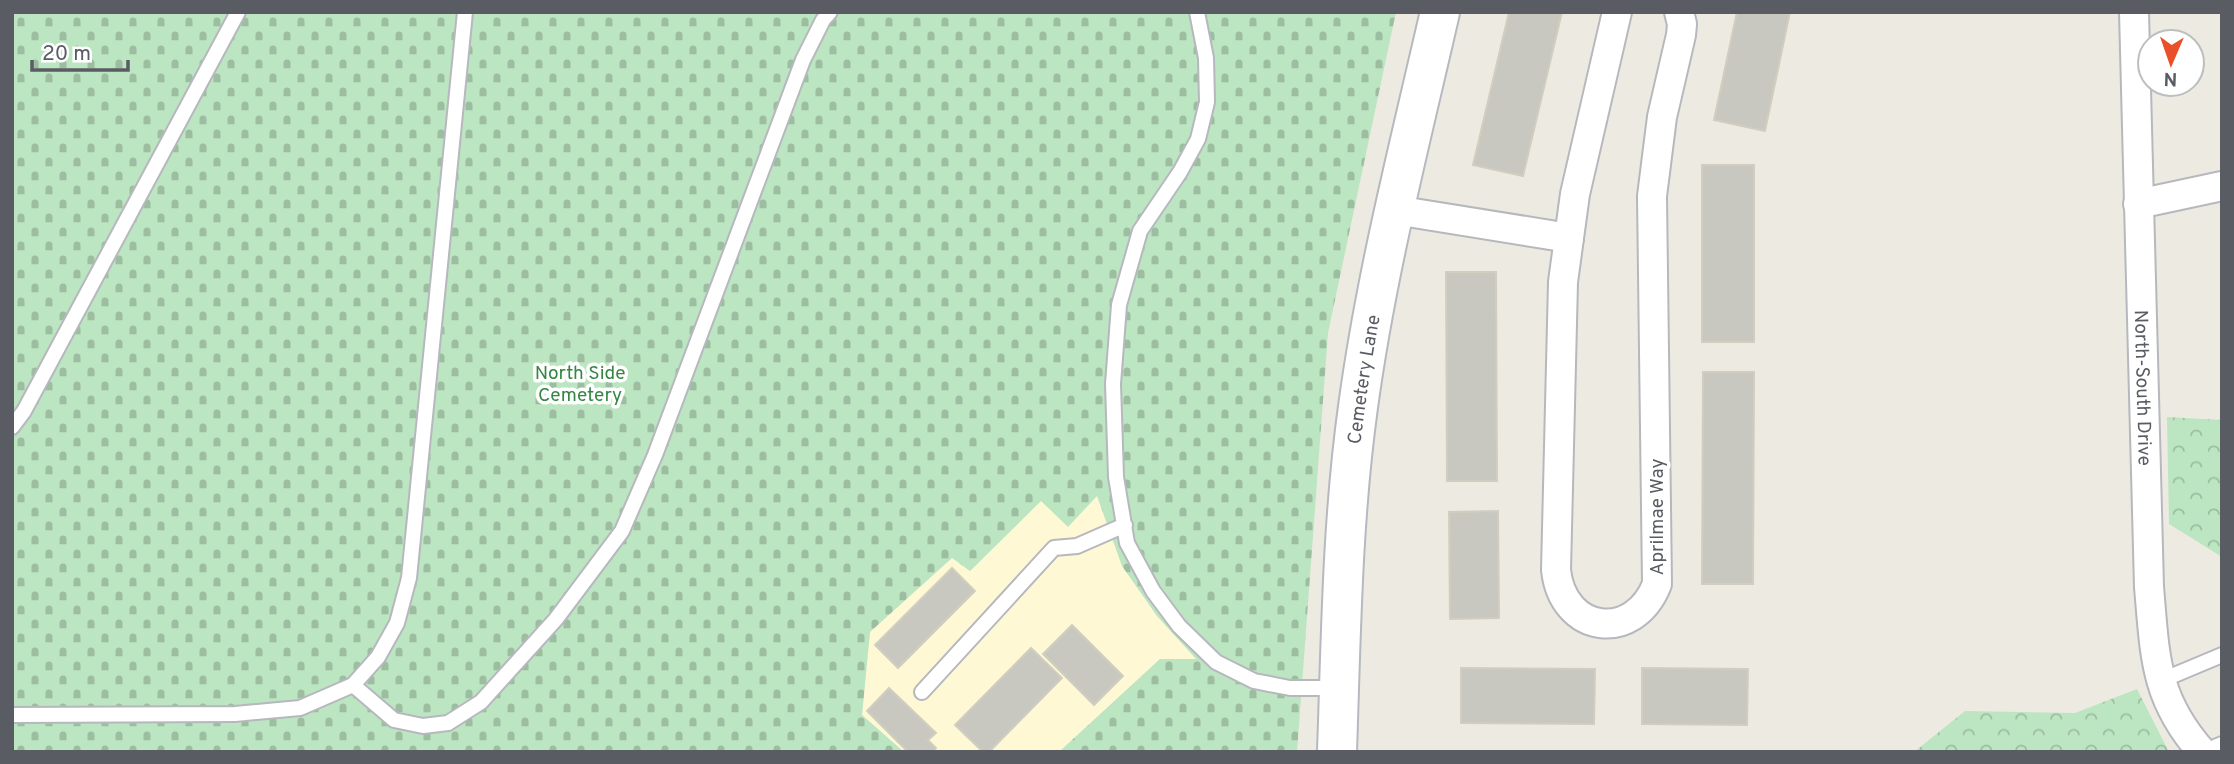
<svg xmlns="http://www.w3.org/2000/svg" width="2234" height="764" viewBox="0 0 2234 764" font-family="Overpass,sans-serif">
<defs>
<pattern id="forest-crowns" width="20" height="18" patternUnits="userSpaceOnUse" patternTransform="scale(1.75)"><rect width="20" height="18" fill="#bce5c1"/><path d="M2 6a3 3 0 1 1 6 0M12 15a3 3 0 1 1 6 0" fill="none" stroke="#9cbda0"/></pattern>
<pattern id="cemetery-stones" width="16" height="16" patternUnits="userSpaceOnUse" patternTransform="scale(1.75)"><rect width="16" height="16" fill="#bce5c1"/><path d="M2 7V4a2 2 0 0 1 4 0v3zM10 15v-3a2 2 0 0 1 4 0v3z" fill="#9cbda0"/></pattern>
</defs>
<rect width="100%" height="100%" fill="#edebe1"/>
<path fill="#fef9d4" d="M1098,496L1122,566L1157,616L1197,659H1160L1059,752H904L862,715L870,632L952,557L970,571L1041,501Z"/>
<path fill="url(#forest-crowns)" d="M2167,417L2222,420V557L2169,524Z
M2137,689L2169,752H1914L1965,711L2075,713Z"/>
<path fill="url(#cemetery-stones)" d="M12,12H1396L1328,333L1297,752H1059L1160,659H1196L1157,616L1122,566L1097,496L1068,527L1041,501L970,571L952,558L870,632L862,715L904,752H12Z"/>
<path fill="#c9c8c0" stroke="#d1cebf" stroke-width="2" d="M1509,12H1562L1523,176L1473,165Z
M1737,12H1790L1765,131L1714,120Z
M1702,165H1754V342H1702Z
M1446,272H1496L1497,481H1447Z
M1703,372H1754L1753,584H1702Z
M1498,511L1499,618L1450,619L1449,512Z
M952,568L975,591L898,668L875,645Z
M1072,625L1123,676L1094,705L1043,654Z
M1031,648L1062,678L989,752H983L955,725Z
M1461,668L1595,669L1594,724L1461,723Z
M1642,668L1748,669L1747,725L1642,724Z
M889,688L936,733L928,740L936,748L933,752H908L867,711Z"/>
<g fill="none" stroke-linecap="round" stroke-linejoin="round">
<g stroke="#b6b8be" stroke-width="18">
<path id="lane" d="M1197,12L1206,58L1207,102L1198,139L1180,172L1140,231L1119,305L1113,384L1116,477L1127,543L1153,591L1179,626L1216,662L1254,681L1290,688H1339
M12,427L24,411L238,12
M2160,681L2222,655
M353,685L394,720L423,726L448,723L481,702L556,619L622,531L655,455L803,60L823,20L830,12
M922,692L1054,548L1077,546L1125,525
M12,715L235,714L300,708L353,685L378,657L397,623L409,578L465,12
M2203,752L2222,744"/>
</g>
<g stroke="#b6b8be" stroke-width="32">
<g id="street">
<path d="M1617,12L1575,194L1563,282L1556,570C1563,634 1634,643 1657,584L1652,196L1662,117L1681,35L1682,24L1679,12"/>
<path id="s1" d="M2134,12L2149,587C2155,655 2154,698 2202,752"/>
<path d="M2138,204L2222,186"/>
<path d="M1395,210L1569,238"/>
</g>
</g>
<g stroke="#b6b9c0" stroke-width="42">
<g id="secondary">
<path id="s2" d="M1337,752C1341,637 1342,522 1358,407C1376,274 1410,143 1440,12"/>
</g>
</g>
<use href="#lane" stroke="#fff" stroke-width="14"/>
<use href="#street" stroke="#fff" stroke-width="28"/>
<use href="#secondary" stroke="#fff" stroke-width="38"/>
</g>
<g text-anchor="middle" stroke-width="7" stroke-linejoin="round" paint-order="stroke">
<g font-size="19" fill="#348642" stroke="#fff">
<text x="580" y="379">North Side<tspan x="580" dy="22">Cemetery</tspan></text>
</g>
<g font-size="19" fill="#595c62" stroke="#fff">
<text dy="7" stroke="none"><textPath href="#s2" startOffset="374">Cemetery Lane</textPath></text>
<text dy="7" stroke="none"><textPath href="#s1" startOffset="376">North-South Drive</textPath></text>
<text transform="translate(1656 517) rotate(-90)" y="7">Aprilmae Way</text>
</g>
</g>
<rect width="2234" height="764" fill="none" stroke="#595c62" stroke-width="28"/>
<g transform="translate(2171 63) rotate(182)"><circle r="33" fill="#ffffff" stroke="#bdbec0" stroke-width="2"/>
<path d="M0-5L12 26L0 18L-12 26Z" fill="#e9502a"/>
<text y="-10" font-size="19" font-weight="bold" text-anchor="middle" fill="#595c62">N</text>
</g>
<path d="M32 60v10h96v-10" fill="none" stroke="#595c62" stroke-width="3.5"/>
<text x="42" y="60" font-size="21" fill="#595c62" stroke="#ffffff" stroke-width="5" paint-order="stroke">20 m</text>
</svg>
